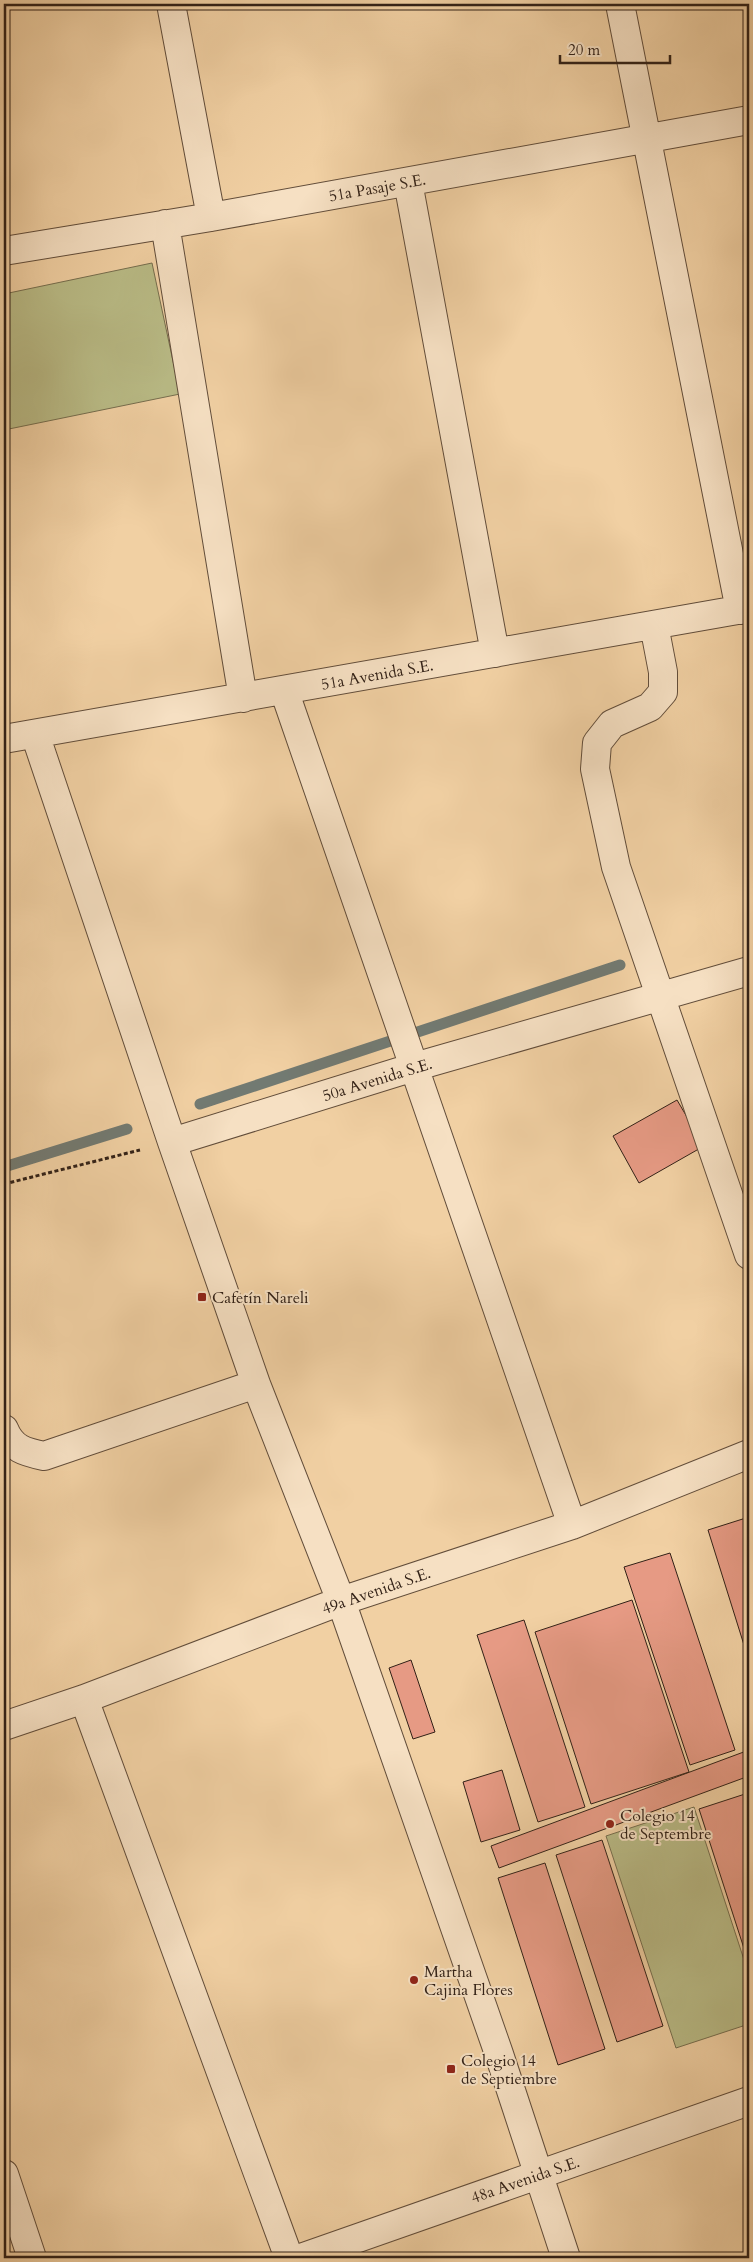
<svg xmlns="http://www.w3.org/2000/svg" width="753" height="2262" viewBox="0 0 753 2262" font-family="Cardo,serif">
<rect width="100%" height="100%" fill="#f1d0a3"/>
<filter id="stains"><feTurbulence type="fractalNoise" baseFrequency=".004" numOctaves="4"/><feColorMatrix values="0 0 0 0 .2 0 0 0 0 .09 0 0 0 0 .02 0 0 0 .5 -.17"/></filter>
<radialGradient id="worn" r=".72"><stop offset=".6" stop-color="#630" stop-opacity="0"/><stop offset="1" stop-color="#630" stop-opacity=".3"/></radialGradient>
<path fill="#b9bb86" stroke="#766e4e" d="M152,263L180,394L4,430V294Z
M694,1807L749,1975V2024L676,2048L606,1836Z"/>
<g fill="none" stroke-linecap="round" stroke-linejoin="round">
<path stroke="#727a72" stroke-width="11" d="M200,1104L620,965
M4,1167L127,1129"/>
</g>
<path fill="#e69a84" stroke="#322117" d="M677,1100L704,1146L639,1183L613,1136Z
M749,1517V1661L708,1530Z
M670,1553L735,1750L690,1765L624,1567Z
M632,1600L689,1772L591,1804L535,1632Z
M524,1620L585,1807L538,1822L477,1635Z
M411,1660L435,1732L413,1739L389,1668Z
M749,1750V1776L499,1868L491,1846Z
M502,1770L520,1830L481,1842L463,1782Z
M745,1794L749,1806V1964L699,1809Z
M602,1840L663,2026L617,2042L556,1855Z
M545,1863L605,2049L558,2065L498,1878Z"/>
<g fill="none" stroke-linecap="round" stroke-linejoin="round">
<g stroke="#624d3a" stroke-width="30">
<path id="minor" d="M171,4L211,217
M620,4L740,610
M408,182L495,653
M165,224L243,698
M4,251L211,217L749,120
M654,625L663,672V692L650,707L612,724L597,743L595,769L616,867L749,1255
M284,690L572,1525
M35,734L172,1142L256,1384L341,1601L499,2054L566,2258
M4,739L749,608
M172,1142L414,1067L749,971
M4,1429C12,1449 25,1452 44,1456L256,1384
M84,1699L289,2258
M4,1726L84,1699L341,1601L572,1525L749,1454
M4,2174L32,2258
M301,2258L749,2101"/>
</g>
<path stroke="#322117" stroke-width="3" stroke-dasharray="4 2.5" stroke-linecap="butt" d="M4,1184L140,1150"/>
<use href="#minor" stroke="#f6e0c3" stroke-width="28"/>
</g>
<g fill="#8f2418" stroke="#f6e0c3" stroke-width="2">
<rect x="197" y="1292" width="10" height="10" rx="2.5"/>
<circle cx="610" cy="1824" r="5"/>
<circle cx="414" cy="1980" r="5"/>
<rect x="446" y="2064" width="10" height="10" rx="2.5"/>
</g>
<g text-anchor="middle" stroke-width="4" stroke-linejoin="round" paint-order="stroke">
<g font-size="16" fill="#322117" stroke="#f6e0c3">
<text transform="translate(377 187) rotate(-10)" y="6">51a Pasaje S.E.</text>
<text transform="translate(377 674) rotate(-10)" y="6">51a Avenida S.E.</text>
<text transform="translate(377 1079) rotate(-17)" y="6">50a Avenida S.E.</text>
<text transform="translate(376 1590) rotate(-19)" y="6">49a Avenida S.E.</text>
<text transform="translate(525 2179) rotate(-19)" y="6">48a Avenida S.E.</text>
</g>
<g font-size="16" fill="#322117" stroke="#f6e0c3" text-anchor="start">
<text x="212" y="1303">Cafetín Nareli</text>
<text x="620" y="1821">Colegio 14<tspan x="620" dy="18">de Septembre</tspan></text>
<text x="424" y="1977">Martha<tspan x="424" dy="18">Cajina Flores</tspan></text>
<text x="461" y="2066">Colegio 14<tspan x="461" dy="18">de Septiembre</tspan></text>
</g>
</g>
<rect width="753" height="2262" fill="none" stroke="#f1d0a3" stroke-width="20"/>
<rect x="5" y="5" width="743" height="2252" fill="none" stroke="#322117" stroke-width="2.5"/>
<rect x="10" y="10" width="733" height="2242" fill="none" stroke="#322117"/>
<path d="M560 55v8h110v-8" fill="none" stroke="#322117" stroke-width="2.5"/>
<text x="568" y="55" font-size="15" fill="#322117" stroke="#f6e0c3" stroke-width="4" paint-order="stroke">20 m</text>
<rect width="100%" height="100%" filter="url(#stains)"/>
<rect width="100%" height="100%" fill="url(#worn)"/>
</svg>
